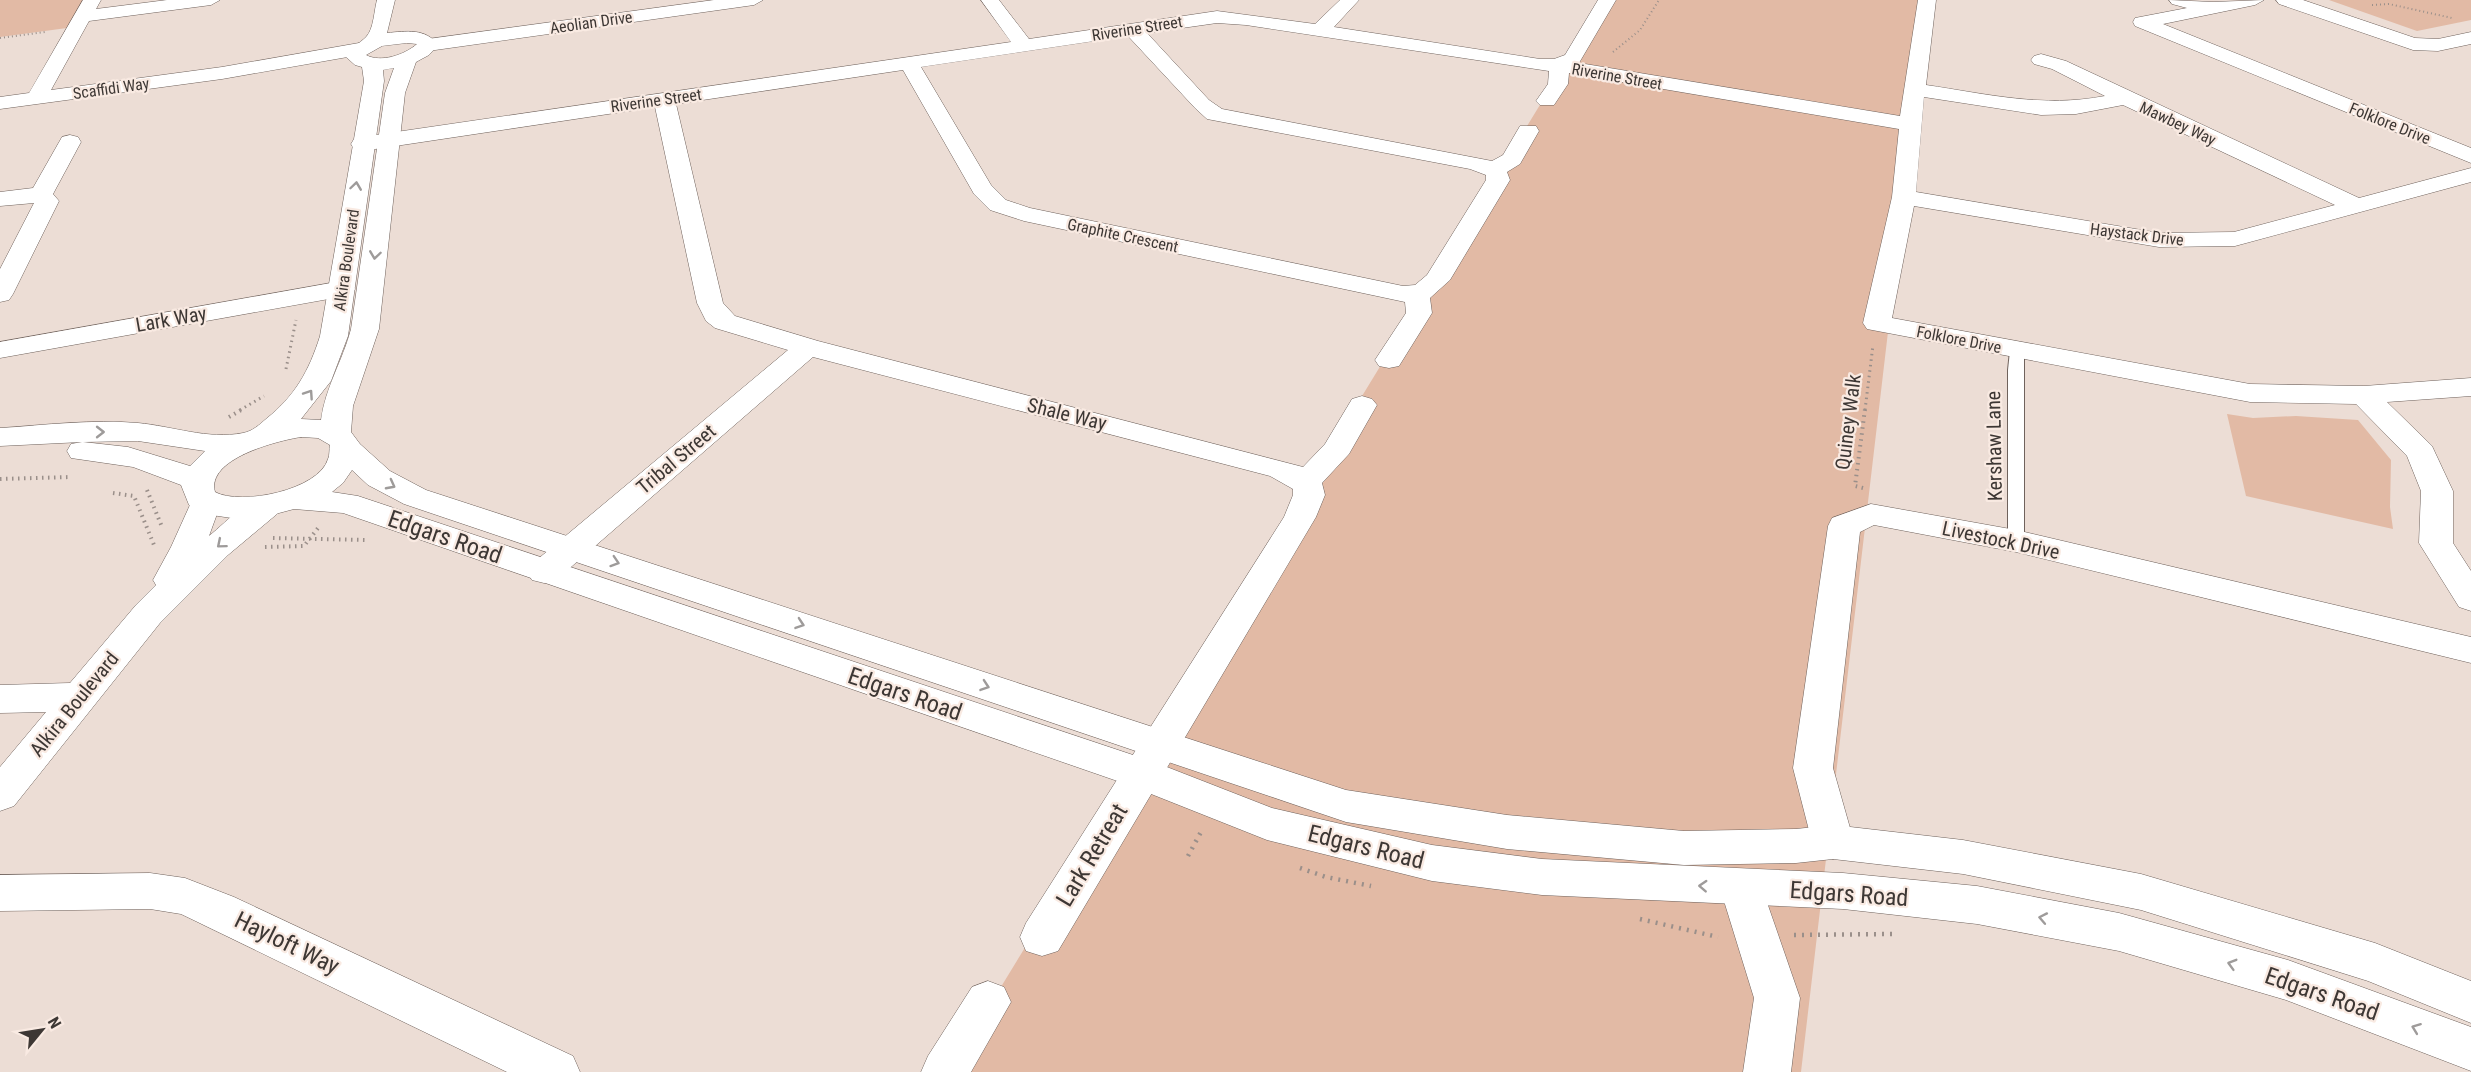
<svg xmlns="http://www.w3.org/2000/svg" width="2471" height="1072" viewBox="0 0 2471 1072" font-family="'Roboto Condensed',sans-serif">
<rect width="100%" height="100%" fill="#ecddd5"/>
<path fill="#e2baa5" d="M0,0H84L67,28L0,37Z
M1604,0H1927L1801,1072H949Z
M2329,0H2471V20L2417,31Z
M2227,414L2253,418L2296,416L2358,420L2391,460L2390,507L2393,529L2246,496Z"/>
<g fill="none" stroke-linecap="round" stroke-linejoin="round">
<g stroke="#6f625c" stroke-width="2">
<path id="lane" d="M2017,347L2024,351V541L2016,546L2008,541V370L2010,351Z"/>
</g>
<g stroke="#6f625c" stroke-width="1">
<path id="street" d="M83,0H101L96,9L167,0H220L211,5L89,21L51,90L222,67L359,43L369,49L359,55L222,79L0,109V97L29,93Z
M714,0H763L754,5L428,51L418,45L428,39Z
M981,0H999L1029,39L1217,11L1315,24L1340,0H1359L1334,27L1540,59H1554L1565,55L1598,0H1616L1579,63L1900,116L1918,0H1936L1926,85C1987,94 2043,108 2105,96L2052,69L2034,64L2031,60L2034,56L2041,54L2066,61L2359,198L2471,168V182L2235,246L2159,247L1914,206L1892,318L2250,384L2364,386L2471,378V396L2387,402L2432,446L2453,491V543L2471,571V611L2459,607L2419,543L2421,491L2407,456L2356,404L2250,402L1867,329L1863,323L1892,197L1899,129L1569,73L1568,84L1554,105H1540L1536,101L1548,84L1549,71L1246,25L1217,23L1147,33L1209,100L1222,109L1492,161L1503,155L1520,126H1536L1539,131L1520,164L1507,172L1510,180L1450,280L1430,298L1432,313L1399,366L1389,368L1379,366L1375,360L1406,313L1405,302L1024,221L990,210L974,194L903,70L676,104L723,303L735,316L818,341L1303,467L1325,444L1352,399L1362,396L1372,399L1377,405L1349,454L1322,483L1325,495L1316,517L1058,951L1042,956L1026,951L1020,937L1026,923L1284,517L1293,495V489L1270,476L813,357L556,580L544,583L532,580L527,572L532,564L788,350L715,328L706,321L697,303L655,107L362,151L354,149L351,144L354,139L362,137L1011,42ZM1128,36L1195,108L1207,119L1470,169L1486,175V180L1427,275L1415,285L1403,286L1030,208L1006,200L991,185L921,67ZM1924,97L2041,115L2076,114L2123,105L2335,205L2234,232L2159,233L1916,192Z
M2169,0L2213,2L2264,0L2255,5L2163,24L2471,148V163L2135,26L2133,22L2135,18L2187,8L2172,4Z
M2276,0H2303L2415,38L2438,39L2471,32V44L2438,51L2413,50L2279,4Z
M70,135L78,137L81,142L53,194L59,201L13,294L9,300L0,302V269L34,203L0,206V192L33,188L62,137Z
M342,281L351,283L355,289L351,295L0,358V342Z
M205,493L216,496L221,503L209,536C229,520 251,493 277,500L282,507L277,514L228,555L160,623L14,806L0,811V767L46,712L0,713V685L70,683L136,605L156,585L153,580L171,547L194,496Z
M1871,504L2016,530L2471,637V663L2016,552L1874,525L1860,532L1833,768L1854,842L1848,854L1833,859L1818,854L1812,842L1793,768L1828,526L1832,518Z
M1741,870L1756,875L1762,888L1800,998L1791,1072H1743L1754,998L1720,888L1726,875Z
M150,873L185,878L234,897L573,1056L580,1072H507L181,914L150,909L0,911V875Z
M988,981L1004,987L1011,1002L971,1072H921L928,1056L972,987Z"/>
</g>
<g stroke="#6f625c" stroke-width="1">
<path id="secondary" d="M377,0H395L387,33C406,31 426,28 438,45L429,55L416,62L405,93L379,329L353,406L351,432L360,444L390,471L426,490L1346,790L1507,815L1684,831L1796,829L1833,825L1963,840L2141,874L2375,943L2471,981V1023L2368,981L2141,910L1963,874L1833,859L1796,863L1684,865L1507,849L1346,822L404,504L368,485L352,470L343,483L332,492L358,496L1154,762L1272,808L1432,845L1542,859L1843,873L1977,886L2119,913L2288,960L2471,1027V1071L2286,1000L2119,951L1977,924L1843,909L1542,895L1432,881L1267,840L1126,784L343,513L294,509L264,517L238,519L205,514L189,505L181,485L133,467L71,458L67,451L71,444L82,442L0,446V428C45,425 93,419 138,423C172,426 208,440 243,433C253,431 259,425 266,419C295,396 309,371 320,336L364,81L362,67L355,65L345,56C351,47 359,44 366,37C374,29 374,10 377,0ZM407,43L417,44C404,55 381,63 366,55L382,46ZM394,68L385,93L351,329C343,360 325,388 321,420L301,419L331,381L348,336L384,81L383,70ZM301,437L318,438L330,445C329,449 330,455 328,459C319,490 241,506 215,492C206,459 276,441 301,437ZM138,441L205,451L190,466L128,447L83,442Z"/>
</g>
<path stroke="#9a8f8a" stroke-width="2" stroke-dasharray="1 3" stroke-linecap="butt" d="M2372,5L2389,4L2452,18
M0,38L45,32
M1613,52L1640,30L1659,0"/>
<path stroke="#9a8f8a" stroke-width="3" stroke-dasharray="1.5 4" stroke-linecap="butt" d="M286,369L296,320
M240,410L264,396
M1865,410L1873,345"/>
<path stroke="#9a8f8a" stroke-width="4" stroke-dasharray="1.5 4.5" stroke-linecap="butt" d="M229,417L243,409
M0,479L71,477
M1863,488L1855,486L1865,409
M147,490L162,527
M113,493L134,496L154,545
M273,538L365,540
M265,547L304,546L318,528"/>
<path stroke="#9a8f8a" stroke-width="4.5" stroke-dasharray="2 6" stroke-linecap="butt" d="M1188,856L1202,830
M1300,868L1326,877L1371,886
M1640,919L1718,937
M1794,935L1892,934"/>
<use href="#lane" fill="#fff" fill-rule="evenodd"/>
<use href="#street" fill="#fff" fill-rule="evenodd"/>
<use href="#secondary" fill="#fff" fill-rule="evenodd"/>
</g>
<defs><path id="oneway-chevron" d="M-2-3.5L2.5 0L-2 3.5" fill="none" stroke-width="1.6" stroke-linecap="round" stroke-linejoin="round" transform="scale(1.5)"/></defs>
<g stroke="#9e9b9a">
<use href="#oneway-chevron" transform="translate(356 186) rotate(-82)"/>
<use href="#oneway-chevron" transform="translate(375 255) rotate(98)"/>
<use href="#oneway-chevron" transform="translate(309 394) rotate(-56)"/>
<use href="#oneway-chevron" transform="translate(100 432)"/>
<use href="#oneway-chevron" transform="translate(391 485) rotate(28)"/>
<use href="#oneway-chevron" transform="translate(221 544) rotate(140)"/>
<use href="#oneway-chevron" transform="translate(615 562) rotate(18)"/>
<use href="#oneway-chevron" transform="translate(800 624) rotate(19)"/>
<use href="#oneway-chevron" transform="translate(985 686) rotate(19)"/>
<use href="#oneway-chevron" transform="translate(1703 886) rotate(-177)"/>
<use href="#oneway-chevron" transform="translate(2043 918) rotate(-169)"/>
<use href="#oneway-chevron" transform="translate(2232 964) rotate(-164)"/>
<use href="#oneway-chevron" transform="translate(2416 1028) rotate(-159)"/>
</g>
<g text-anchor="middle" stroke-width="4.5" stroke-linejoin="round" paint-order="stroke">
<g font-size="16" fill="#3d3734" stroke="#f9eae2">
<text transform="translate(591 22) rotate(-8)" y="6">Aeolian Drive</text>
<text transform="translate(1137 28) rotate(-9)" y="6">Riverine Street</text>
<text transform="translate(1617 76) rotate(10)" y="6">Riverine Street</text>
<text transform="translate(111 88) rotate(-8)" y="6">Scaffidi Way</text>
<text transform="translate(656 100) rotate(-8)" y="6">Riverine Street</text>
<text transform="translate(2178 123) rotate(25)" y="6">Mawbey Way</text>
<text transform="translate(2390 123) rotate(22)" y="6">Folklore Drive</text>
<text transform="translate(2137 234) rotate(7)" y="6">Haystack Drive</text>
<text transform="translate(1123 235) rotate(12)" y="6">Graphite Crescent</text>
<text transform="translate(346 260) rotate(-82)" y="6">Alkira Boulevard</text>
<text transform="translate(1959 339) rotate(11)" y="6">Folklore Drive</text>
</g>
<g font-size="20" fill="#3d3734" stroke="#f9eae2">
<text transform="translate(171 319) rotate(-10)" y="7">Lark Way</text>
<text transform="translate(1067 414) rotate(14)" y="7">Shale Way</text>
<text transform="translate(1848 422) rotate(-83)" y="7">Quiney Walk</text>
<text transform="translate(1994 446) rotate(-91)" y="7">Kershaw Lane</text>
<text transform="translate(676 459) rotate(-40)" y="7">Tribal Street</text>
<text transform="translate(2001 540) rotate(12)" y="7">Livestock Drive</text>
<text transform="translate(74 704) rotate(-51)" y="7">Alkira Boulevard</text>
</g>
<g font-size="24" fill="#3d3734" stroke="#f9eae2">
<text transform="translate(445 537) rotate(19)" y="8">Edgars Road</text>
<text transform="translate(905 694) rotate(19)" y="8">Edgars Road</text>
<text transform="translate(1366 847) rotate(14)" y="8">Edgars Road</text>
<text transform="translate(1092 855) rotate(-59)" y="8">Lark Retreat</text>
<text transform="translate(1849 894) rotate(4)" y="8">Edgars Road</text>
<text transform="translate(287 943) rotate(26)" y="8">Hayloft Way</text>
<text transform="translate(2322 994) rotate(19)" y="8">Edgars Road</text>
</g>
</g>
<g transform="translate(42 1030) rotate(60)" stroke="#f9eae2" stroke-width="4.5" paint-order="stroke">
<path d="M0-4.5L10 22L0 15L-10 22Z" fill="#3d3734"/>
<text y="-9" font-size="16" font-weight="bold" text-anchor="middle" fill="#3d3734">N</text>
</g>
</svg>
